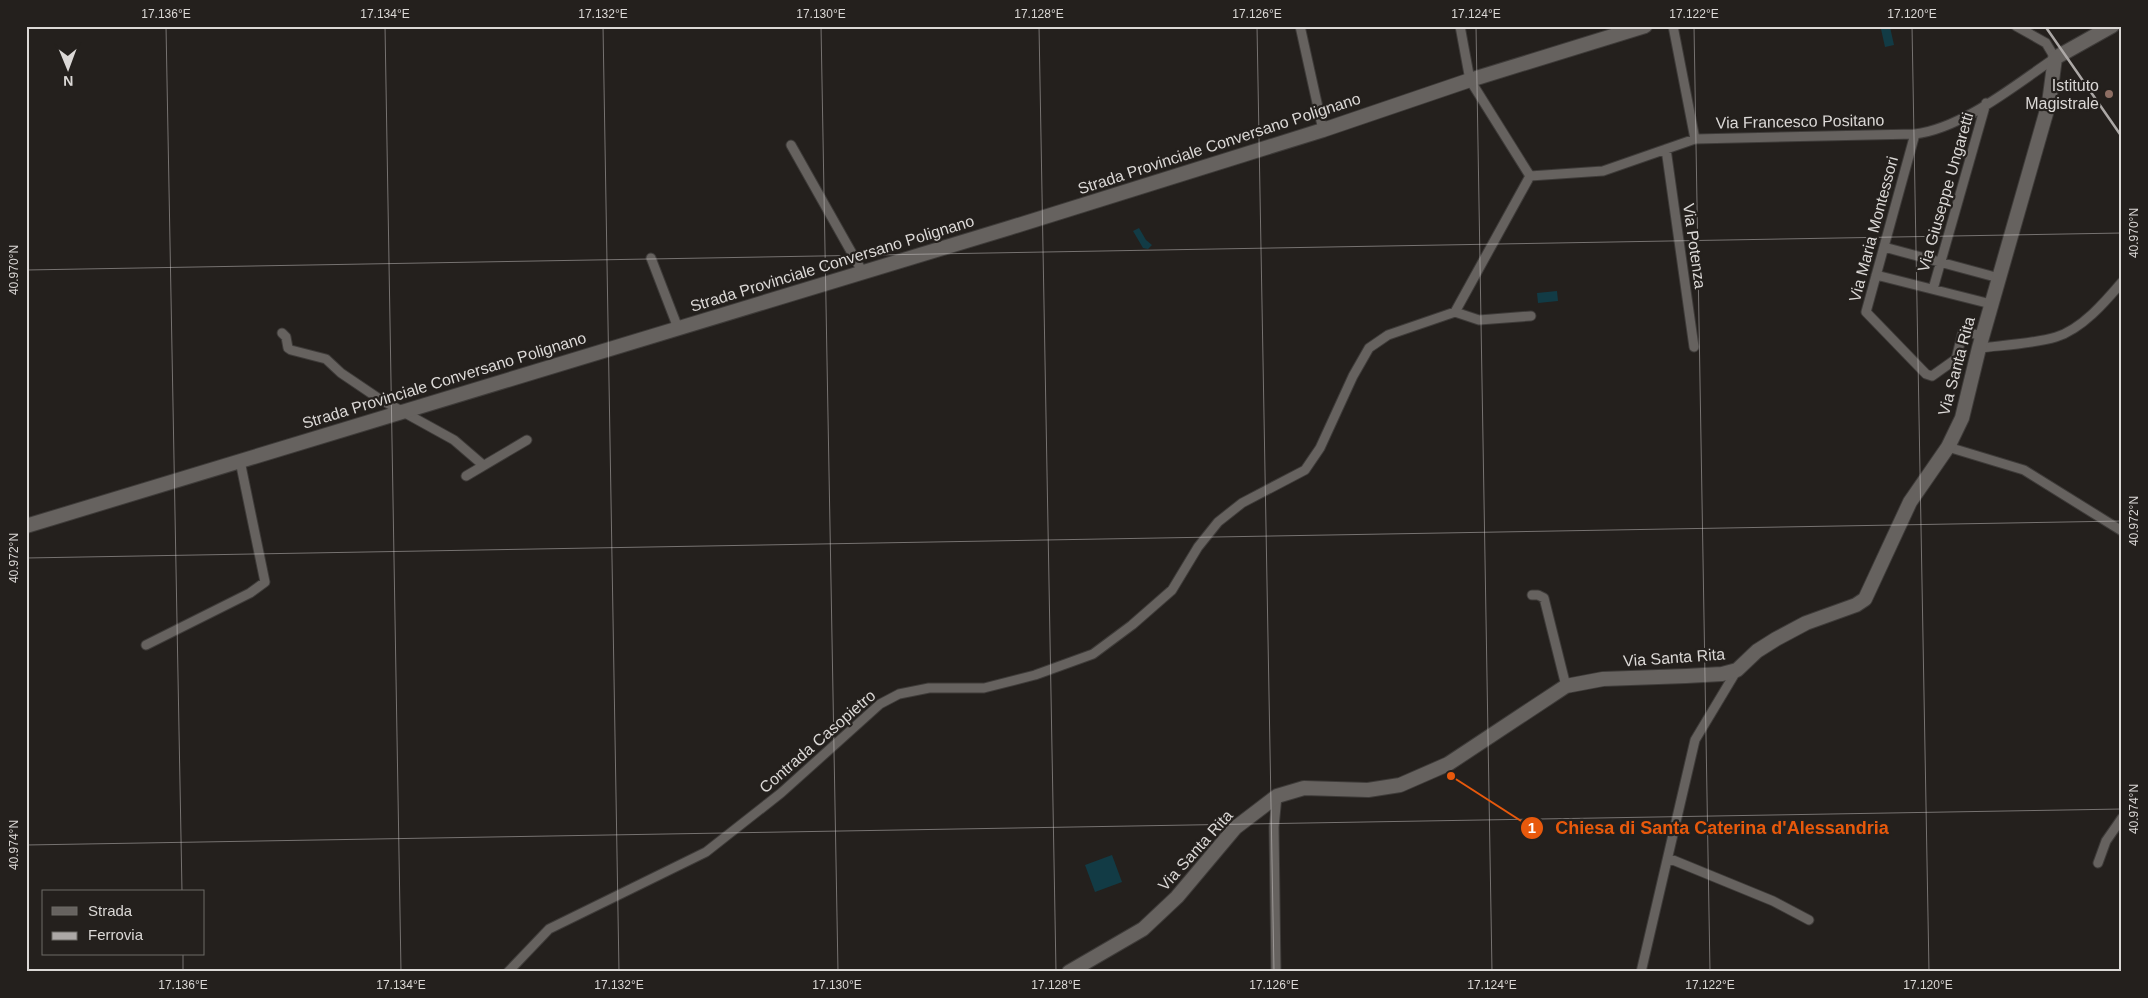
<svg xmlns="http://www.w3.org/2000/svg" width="2148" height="998" viewBox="0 0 2148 998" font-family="Helvetica,sans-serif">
<rect width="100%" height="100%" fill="#24201d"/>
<path fill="#123b45" d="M1890,27L1894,45L1885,47L1881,29Z
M1139,228L1146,240L1152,245L1148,249L1143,248L1133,231Z
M1557,291L1558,301L1538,303L1537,293Z
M1112,855L1122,882L1095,892L1085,865Z"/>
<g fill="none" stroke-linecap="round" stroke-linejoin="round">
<g stroke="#3e3b39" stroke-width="11">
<path id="street" d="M1300,26L1323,130
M1673,26L1695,139
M1915,134L1866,312L1926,374L1932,376L1956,359L1963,331L1982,336
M791,145L862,271
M1666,149L1694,347
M1530,176L1603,171L1695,139L1915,134C1963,128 2015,85 2055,58L2046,43L2016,26
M1884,247L1999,278
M651,258L678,328
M1876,275L1991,304
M1933,289L1986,103
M1455,312L1479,320L1531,316
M282,333L286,337L288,348L291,350L326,359L341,373L378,398L454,440L483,465
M1979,348C2004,345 2032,344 2056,337C2082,329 2105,302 2122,282
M1948,447L2024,470L2122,531
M466,476L527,440
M1532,595H1538L1544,598L1566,686
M146,645L250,593L265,582L240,461
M1668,858L1773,901L1809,920
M2098,863L2106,841L2122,818
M508,972L549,929L706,852L781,793L880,704L899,694L929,688H984L1035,675L1093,654L1132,625L1172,590L1198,547L1218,522L1242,503L1305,470L1320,448L1353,376L1369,348L1388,335L1455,312L1530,176L1470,80L1460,26
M1276,972L1274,827L1277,796
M1641,972L1695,740L1737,670"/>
</g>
<g stroke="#3e3b39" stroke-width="16">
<path id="secondary" d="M26,526L1009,228L1323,130L1470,80L1645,26
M1069,972L1143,929L1177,897L1235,828L1277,796L1304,788L1368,790L1400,785L1448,764L1566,686L1603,679L1686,676L1722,674L1737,670L1757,651L1776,639L1806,623L1856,605L1865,599L1910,502L1948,447L1962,418L1979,348L2049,103L2055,58L2112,26"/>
</g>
<use href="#street" stroke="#66625f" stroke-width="9"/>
<use href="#secondary" stroke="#66625f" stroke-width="14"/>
<path stroke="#aca8a6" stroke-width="2.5" d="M2045,26L2122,137"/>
</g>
<path fill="none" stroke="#dbd8d6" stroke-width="1" stroke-opacity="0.45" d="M166,26L182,892M385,26L401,972M603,26L619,972M821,26L838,972M1039,26L1056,972M1257,26L1274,972M1476,26L1492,972M1694,26L1710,972M1912,26L1929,972M26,270L2122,233M26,558L2122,521M26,845L2122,809M183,954V972"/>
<circle fill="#8d6e63" stroke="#24201d" stroke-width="2" cx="2109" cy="94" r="5"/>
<g text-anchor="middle" stroke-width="4.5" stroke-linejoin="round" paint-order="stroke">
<g font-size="16" fill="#dbd8d6" stroke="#24201d" text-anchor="end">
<text x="2099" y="91">Istituto<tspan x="2099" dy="18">Magistrale</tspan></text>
</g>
<g font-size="16" fill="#dbd8d6" stroke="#24201d">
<text transform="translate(1800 121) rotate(-1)" y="6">Via Francesco Positano</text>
<text transform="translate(1219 143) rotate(-18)" y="6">Strada Provinciale Conversano Polignano</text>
<text transform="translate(1945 192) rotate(-74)" y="6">Via Giuseppe Ungaretti</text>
<text transform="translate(1873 229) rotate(-75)" y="6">Via Maria Montessori</text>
<text transform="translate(1695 246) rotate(82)" y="6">Via Potenza</text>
<text transform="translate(832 263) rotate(-17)" y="6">Strada Provinciale Conversano Polignano</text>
<text transform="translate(1956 366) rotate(-75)" y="6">Via Santa Rita</text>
<text transform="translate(444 380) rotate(-17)" y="6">Strada Provinciale Conversano Polignano</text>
<text transform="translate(1674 657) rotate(-4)" y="6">Via Santa Rita</text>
<text transform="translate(817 741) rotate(-41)" y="6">Contrada Casopietro</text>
<text transform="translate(1195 850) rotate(-48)" y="6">Via Santa Rita</text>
</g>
</g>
<path fill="none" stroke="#e8590c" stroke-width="2" d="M1451 776L1532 828"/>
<g fill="#e8590c" stroke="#24201d" stroke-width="2">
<circle cx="1451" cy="776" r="5"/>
<circle cx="1532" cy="828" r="12"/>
</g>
<g font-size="15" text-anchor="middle" font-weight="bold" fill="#fff">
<text x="1532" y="833">1</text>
</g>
<g font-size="18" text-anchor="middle" font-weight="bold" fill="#e8590c" stroke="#24201d" stroke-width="4.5" stroke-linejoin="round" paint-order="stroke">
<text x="1722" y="834">Chiesa di Santa Caterina d'Alessandria</text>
</g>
<rect width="2148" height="998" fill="none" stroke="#24201d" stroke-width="55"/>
<rect x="42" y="890" width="162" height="65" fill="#24201d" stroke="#6d6a67"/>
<rect x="52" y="907" width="25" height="8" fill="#66625f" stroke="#6d6a67"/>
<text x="88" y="916" font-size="15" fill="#dbd8d6">Strada</text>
<rect x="52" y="932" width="25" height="8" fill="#aca8a6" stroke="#6d6a67"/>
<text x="88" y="940" font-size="15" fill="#dbd8d6">Ferrovia</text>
<g transform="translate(68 68) rotate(179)" stroke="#24201d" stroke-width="4" paint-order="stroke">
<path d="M0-4L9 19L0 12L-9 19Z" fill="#dbd8d6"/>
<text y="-8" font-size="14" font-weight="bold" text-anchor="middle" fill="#dbd8d6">N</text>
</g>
<rect x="28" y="28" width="2092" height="942" fill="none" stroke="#dbd8d6" stroke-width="2"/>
<g font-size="12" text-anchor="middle" fill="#dbd8d6">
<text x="166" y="18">17.136°E</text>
<text x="385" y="18">17.134°E</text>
<text x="603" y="18">17.132°E</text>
<text x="821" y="18">17.130°E</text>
<text x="1039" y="18">17.128°E</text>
<text x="1257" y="18">17.126°E</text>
<text x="1476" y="18">17.124°E</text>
<text x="1694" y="18">17.122°E</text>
<text x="1912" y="18">17.120°E</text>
<text transform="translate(2134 233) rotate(-90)" y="4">40.970°N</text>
<text transform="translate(14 270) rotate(-90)" y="4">40.970°N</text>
<text transform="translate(2134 521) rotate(-90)" y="4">40.972°N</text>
<text transform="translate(14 558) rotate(-90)" y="4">40.972°N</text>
<text transform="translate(2134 809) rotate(-90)" y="4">40.974°N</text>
<text transform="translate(14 845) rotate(-90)" y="4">40.974°N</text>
<text x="183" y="989">17.136°E</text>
<text x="401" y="989">17.134°E</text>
<text x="619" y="989">17.132°E</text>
<text x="837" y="989">17.130°E</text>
<text x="1056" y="989">17.128°E</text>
<text x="1274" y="989">17.126°E</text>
<text x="1492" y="989">17.124°E</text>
<text x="1710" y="989">17.122°E</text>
<text x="1928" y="989">17.120°E</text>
</g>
</svg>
